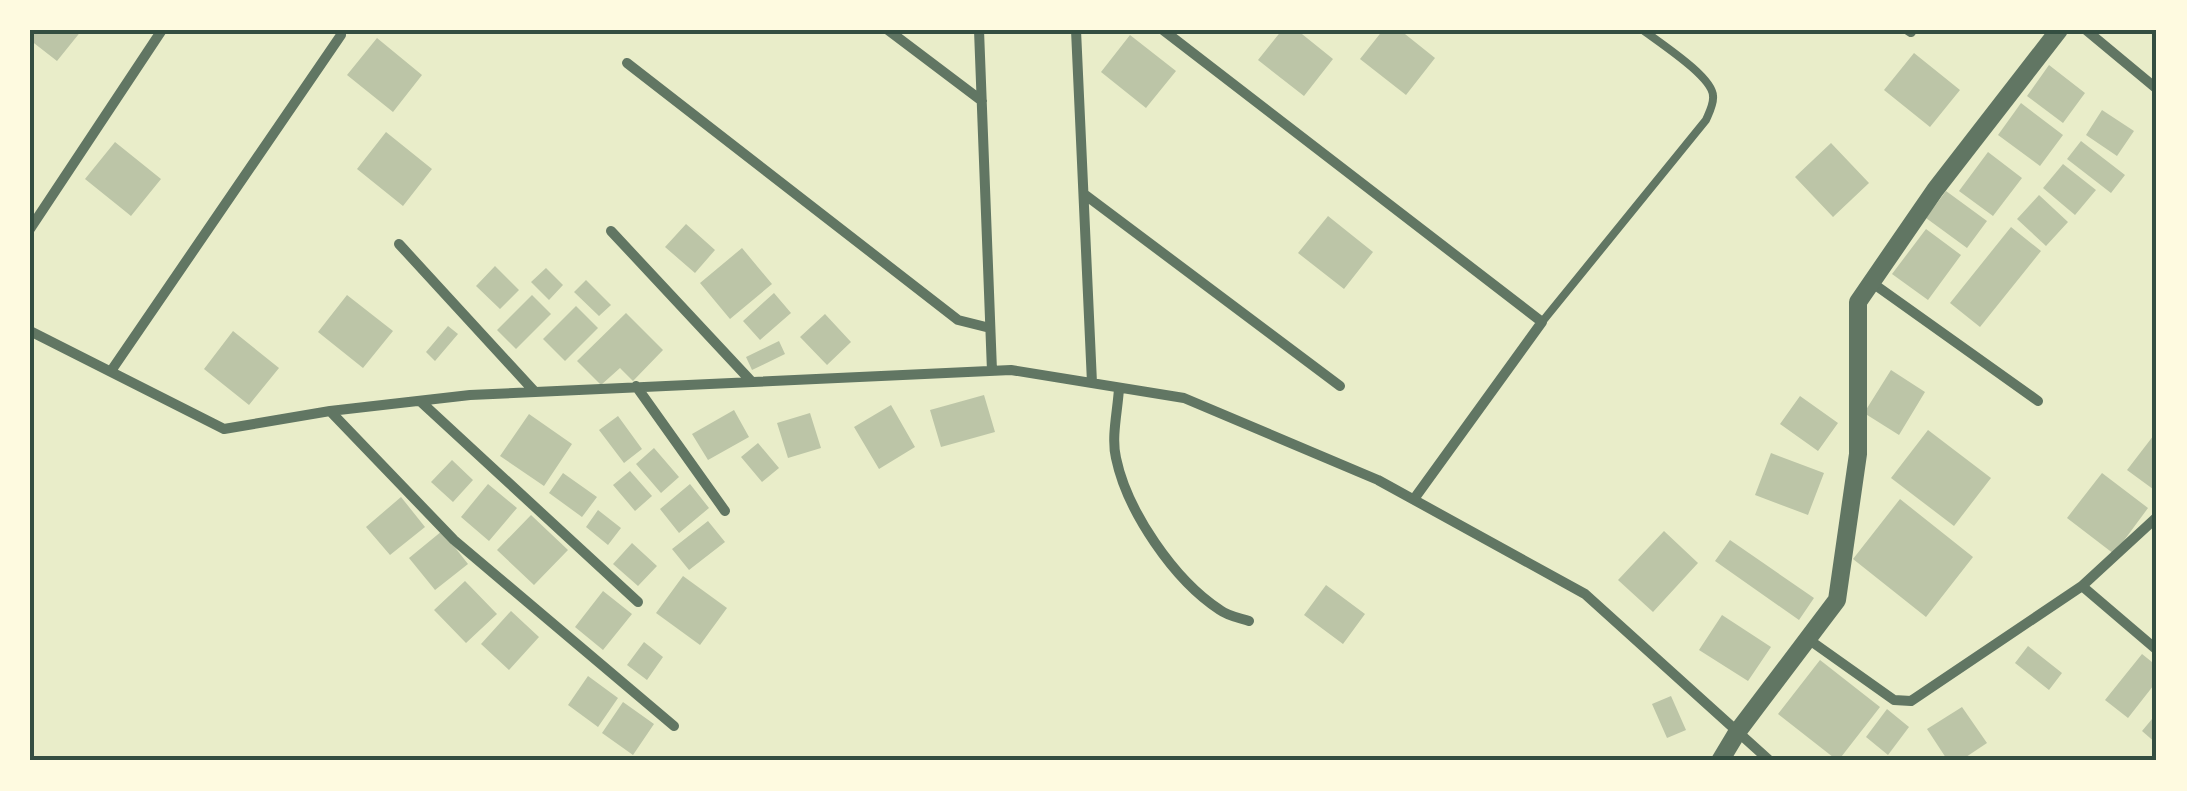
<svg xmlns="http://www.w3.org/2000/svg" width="2187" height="791" viewBox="0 0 2187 791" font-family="'Fira Sans Condensed',sans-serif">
<rect width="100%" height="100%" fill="#e9edc9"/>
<path fill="#bcc5a7" d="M30,30H82L57,61L30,40Z
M1282,30H1297L1333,59L1304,96L1258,60Z
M1383,30H1400L1435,58L1406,95L1360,59Z
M1130,35L1176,71L1146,108L1101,72Z
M377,38L422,75L393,112L347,75Z
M1914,53L1960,90L1930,127L1884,90Z
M2049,65L2085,93L2063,123L2027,96Z
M2021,103L2063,135L2040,166L1998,135Z
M2102,110L2134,131L2117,156L2086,135Z
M386,132L432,169L403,206L357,169Z
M2081,141L2125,175L2111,193L2067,159Z
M115,142L161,179L131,216L85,179Z
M1831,143L1869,183L1833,217L1795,177Z
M1988,152L2022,178L1993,216L1959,191Z
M2063,164L2096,190L2075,215L2043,188Z
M1946,191L1987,221L1967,248L1926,218Z
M2039,195L2068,222L2046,246L2017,219Z
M1328,216L1373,252L1344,289L1298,253Z
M686,224L715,250L695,273L665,247Z
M2011,227L2041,251L1980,327L1950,303Z
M1926,229L1961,255L1928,300L1892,274Z
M742,248L772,284L730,319L700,283Z
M495,266L519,290L500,309L476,286Z
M546,268L563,285L549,300L531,282Z
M586,280L611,305L599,316L574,292Z
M774,293L791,313L760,340L743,321Z
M347,295L393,331L363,368L318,332Z
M532,295L551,314L516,349L497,330Z
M576,306L598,328L565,361L543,339Z
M626,313L663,350L633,381L620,368L601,385L577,361Z
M825,314L851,342L827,365L800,337Z
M448,326L458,334L435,361L426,352Z
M233,331L279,368L249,405L204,369Z
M779,341L785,354L752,370L746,357Z
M1891,370L1925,392L1899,435L1864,413Z
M984,395L995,432L941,447L930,410Z
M1800,396L1838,423L1818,451L1780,424Z
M891,405L915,447L879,469L854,427Z
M734,410L749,437L708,460L692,434Z
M810,413L821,448L788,458L777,423Z
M529,414L572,444L544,486L500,456Z
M618,416L642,449L624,463L599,430Z
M1928,430L1991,478L1954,526L1891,478Z
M2157,431V492L2127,470Z
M758,443L779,468L762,482L741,457Z
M654,448L679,477L661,493L636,464Z
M1771,453L1824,473L1808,515L1755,495Z
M452,460L473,480L453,502L431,482Z
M630,471L652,496L635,511L613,485Z
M563,473L597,497L582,517L549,493Z
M2102,473L2148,508L2114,554L2067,518Z
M488,484L517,508L489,541L461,517Z
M690,484L709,508L679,533L660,509Z
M401,497L425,527L390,555L366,527Z
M1900,499L1973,557L1926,617L1853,559Z
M598,510L621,528L608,545L586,527Z
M531,515L568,550L534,585L497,550Z
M708,521L725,542L689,570L672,549Z
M442,531L468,564L435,590L409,558Z
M1664,531L1698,563L1653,612L1618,580Z
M1730,540L1814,598L1799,620L1715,561Z
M632,543L657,566L638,586L613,564Z
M683,576L727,608L700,645L656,613Z
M465,581L497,614L466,643L434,610Z
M1326,585L1365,614L1343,644L1304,615Z
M603,591L632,614L603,650L575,627Z
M511,611L539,637L509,670L481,644Z
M1722,615L1771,647L1748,681L1699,650Z
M644,642L663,657L647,680L627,665Z
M2028,646L2062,673L2049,690L2015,663Z
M2142,654L2157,666V681L2128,718L2105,700Z
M1820,660L1880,707L1838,761L1778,714Z
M588,676L618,698L598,727L568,705Z
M1671,696L1686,730L1667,738L1652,704Z
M623,702L654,724L633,755L602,733Z
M1962,707L1987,743L1960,761H1948L1927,729Z
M1887,709L1909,727L1888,755L1866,737Z
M2157,713V744L2142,731Z"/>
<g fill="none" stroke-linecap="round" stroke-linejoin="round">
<path stroke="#617663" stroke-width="8" d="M1542,322L1706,120C1709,113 1714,104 1713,96C1713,77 1660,43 1643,30"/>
<path stroke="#617663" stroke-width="10" d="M888,30L982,101
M979,30L992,371
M1076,30L1092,383
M1163,30L1542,322L1414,499
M1908,30L1911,32
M2086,30L2157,89
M627,63L958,320L990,328
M1084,194L1340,386
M30,229L162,30
M611,231L751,381
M399,244L534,391
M1871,282L2038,401
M30,331L224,429L330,411L470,395L1011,370L1184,398L1378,480L1585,594L1770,761
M111,371L341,35
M636,386L725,511
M1119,388C1118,409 1111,437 1116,458C1127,511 1174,580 1220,610C1228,616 1240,618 1249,621
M420,401L638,602
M330,411L454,540L674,726
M2082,586L2157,650
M1808,639L1894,700L1911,701L2082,586L2157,517"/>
<path stroke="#617663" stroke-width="18" d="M1720,761L1738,731L1837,600L1858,454V302L1935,190L2059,30"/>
</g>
<rect width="2187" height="791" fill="none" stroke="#fefae0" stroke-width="65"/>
<rect x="32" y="32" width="2122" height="726" fill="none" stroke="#344e41" stroke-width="4"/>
</svg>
